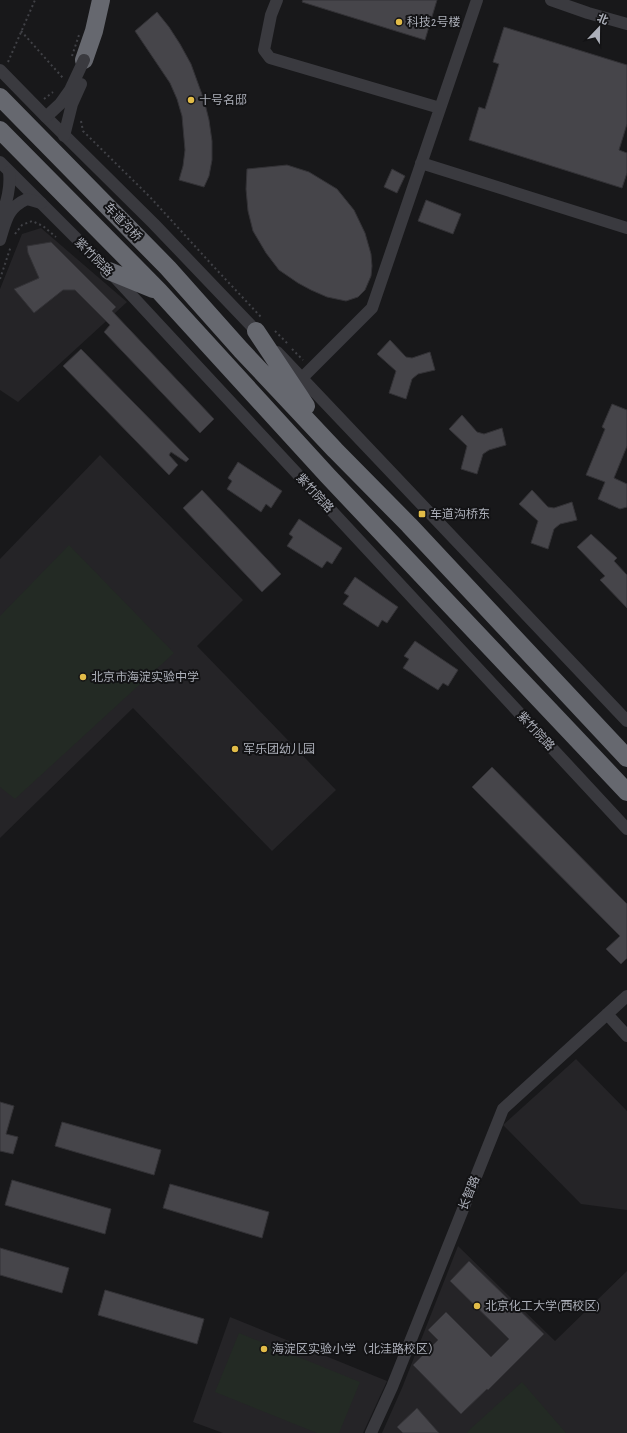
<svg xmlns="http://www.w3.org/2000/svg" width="627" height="1433" viewBox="0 0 627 1433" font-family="'Alegreya Sans','Noto Sans SC',sans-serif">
<rect width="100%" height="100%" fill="#18181a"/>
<path fill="#252427" d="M41,228L127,302L18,402L0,390V289L22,234Z
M100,455L243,600L197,646L336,790L272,851L133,708L0,838V559Z
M576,1059L627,1111V1210L581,1204L503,1125Z
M458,1246L555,1341L627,1271V1433H382L402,1388Z
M230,1317L387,1381L363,1433H223L193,1422Z"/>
<path fill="#232a24" d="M69,545L174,653L15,799L0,787V616Z
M239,1333L360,1382L339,1433H317L215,1392Z
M522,1382L566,1433H468L467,1432Z"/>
<path fill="#46454a" stroke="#333236" d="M303,0H437L425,40L302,2Z
M157,12L169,27L180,44L191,64L204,100L209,120L212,141V160L209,176L204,187L179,180L183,166L185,150L182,116L177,99L170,83L135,31Z
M504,27L627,65V124L619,150L627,153V173L622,188L469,140L479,107L485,109L499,64L493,62Z
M287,165L309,172L337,189L354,210L365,233L371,254L372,266L371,276L365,290L358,297L346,301L327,297L311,290L298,283L279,270L266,253L253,231L248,211L246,189L247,169Z
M392,169L405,176L397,193L384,187Z
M426,200L461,214L453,234L418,221Z
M51,242L116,307L112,311L214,419L200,433L104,332L110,325L75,290H63L34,313L14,289L39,278L28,253L27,246Z
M390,340L406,357L412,358L430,352L435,370L418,374L412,379L406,399L389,393L396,371L377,354Z
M81,349L189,459L186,462L171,452L169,455L178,465L169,475L63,366Z
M612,404L627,410V446L614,478L627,484V507L620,509L598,499L605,482L586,475L605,429L602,427Z
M462,415L477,432L484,434L502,428L506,445L489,450L483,454L477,474L461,469L467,446L449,429Z
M238,462L282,491L271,508L266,504L261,512L227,489L232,481L228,478Z
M202,490L281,574L262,592L183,508Z
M532,490L548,507L554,508L572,502L577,520L560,524L554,529L548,549L531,543L538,521L519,504Z
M299,519L342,548L332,564L327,561L322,568L287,546L293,537L289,534Z
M591,534L617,558L614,561L627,575V608L600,580L605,576L577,547Z
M355,577L398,607L387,623L382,620L378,627L343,604L349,596L344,593Z
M415,641L458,670L448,686L443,683L438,690L403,668L409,659L404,656Z
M492,767L627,904V958L621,964L606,949L620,936L472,787Z
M0,1102L14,1106L6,1134L18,1137L13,1154L0,1151Z
M62,1122L161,1150L154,1175L55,1146Z
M12,1180L111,1209L105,1234L5,1205Z
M170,1184L269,1212L262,1238L163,1208Z
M0,1248L69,1268L62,1293L0,1275Z
M469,1261L544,1334L488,1390L487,1389L461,1414L413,1365L438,1340L428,1330L446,1312L491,1357L509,1339L450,1281Z
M105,1290L204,1319L197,1344L98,1315Z
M417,1408L439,1433H403L397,1427Z"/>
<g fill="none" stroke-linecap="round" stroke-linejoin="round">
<path stroke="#404146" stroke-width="2" stroke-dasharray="2 3" stroke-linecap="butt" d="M21,31L63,78
M8,62L35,0
M81,121L83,131L150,197L214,267L261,317
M15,234L22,225L32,221L43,226L56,237
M0,279L11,246
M275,331L288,344
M292,349L303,360"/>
<path stroke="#3a3a3f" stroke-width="12" d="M277,0L271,15L264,50L270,58L440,108
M551,0L588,13L627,24
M46,117L154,224L261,336
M0,162L109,271L627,829
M421,163L627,228
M277,352L627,721
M302,378L372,308L477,0
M607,1014L627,1036
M371,1433L392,1387L503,1109L627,996"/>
<path stroke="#66686f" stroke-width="18" d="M84,60L94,31L101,0
M0,97L168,268L241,350L335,450L409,525L627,758
M0,130L159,291L328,476L627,792
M109,271L153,289
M256,331L306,406"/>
<path stroke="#404146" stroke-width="2" stroke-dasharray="2 3" stroke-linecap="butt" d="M72,56L79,35
M44,99L53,92"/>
<path stroke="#3a3a3f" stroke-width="12" d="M0,70L46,117L60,104L70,90L84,60
M64,136L72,104L81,84
M1,219C6,203 11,189 9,172
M0,240C6,221 7,208 27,199L41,203"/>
</g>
<g fill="#e2bc48" stroke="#131315" stroke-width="1.5">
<circle cx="399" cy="22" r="4"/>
<circle cx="191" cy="100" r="4"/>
<rect x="418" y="510" width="8" height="8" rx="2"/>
<circle cx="83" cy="677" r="4"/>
<circle cx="235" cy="749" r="4"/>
<circle cx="477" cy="1306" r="4"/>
<circle cx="264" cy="1349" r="4"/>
</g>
<g text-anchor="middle" stroke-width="4" stroke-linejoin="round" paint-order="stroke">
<g font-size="12" fill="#acafb9" stroke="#131315" text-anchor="start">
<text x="407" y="26">科技2号楼</text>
<text x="199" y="104">十号名邸</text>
<text x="430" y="518">车道沟桥东</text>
<text x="91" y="681">北京市海淀实验中学</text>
<text x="243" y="753">军乐团幼儿园</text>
<text x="485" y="1310">北京化工大学(西校区)</text>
<text x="272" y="1353">海淀区实验小学（北洼路校区）</text>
</g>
<g font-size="12" fill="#acafb9" stroke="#131315">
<text transform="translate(123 222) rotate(46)" y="4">车道沟桥</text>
<text transform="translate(94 257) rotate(45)" y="4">紫竹院路</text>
<text transform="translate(315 493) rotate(47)" y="4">紫竹院路</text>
<text transform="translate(536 731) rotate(47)" y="4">紫竹院路</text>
<text transform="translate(469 1193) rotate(-68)" y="4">长智路</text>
</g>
</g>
<g transform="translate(599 28) rotate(22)" stroke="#131315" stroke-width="3" paint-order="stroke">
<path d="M0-3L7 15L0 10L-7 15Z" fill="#acafb9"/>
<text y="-6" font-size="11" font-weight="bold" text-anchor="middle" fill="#acafb9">北</text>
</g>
</svg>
